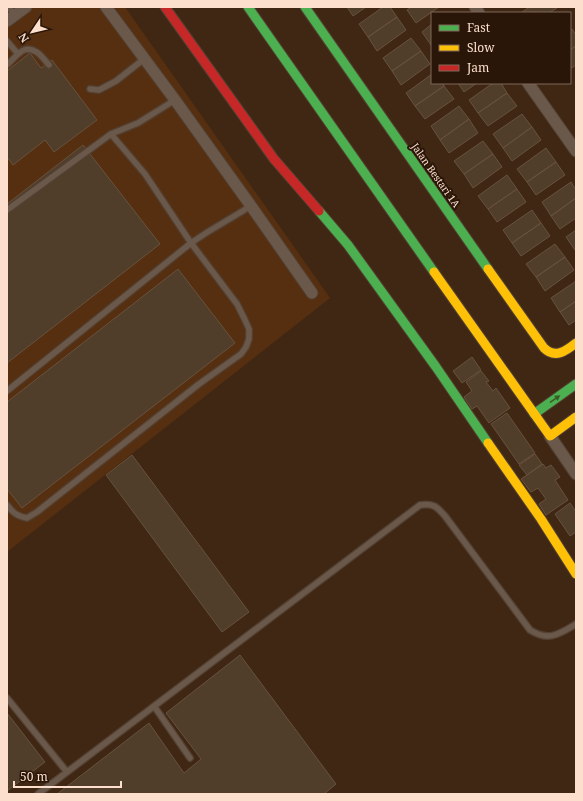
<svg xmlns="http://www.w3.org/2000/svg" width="583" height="801" viewBox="0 0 583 801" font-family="'Noto Serif',serif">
<rect width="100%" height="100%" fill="#402713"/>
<path fill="#562f10" d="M7,7H125L330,298L7,552Z"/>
<path fill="#513e2a" stroke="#66523f" d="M347,7H366L353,16Z
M383,7H390L397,17L368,37L359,24Z
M411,7H439L416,23L407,10Z
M530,7H557V8L549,13H523L522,12Z
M397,17L406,30L377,51L368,37Z
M432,24V44L431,45L422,32Z
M572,29L576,35V46L570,50V31Z
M411,38L421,51L392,71L383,58Z
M576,46V65L570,69V50Z
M421,51L430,64L401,85L392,71Z
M30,53L41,68L52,60L97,120L54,152L45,140L13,165L7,157V71Z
M432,74V83H443L444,86L415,106L406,93Z
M458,83H477L464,92Z
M493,83H501L507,93L478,113L469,100Z
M444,86L454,99L425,119L415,106Z
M507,93L517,106L488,126L478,113Z
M459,106L469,119L440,140L431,126Z
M522,114L532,127L503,148L493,134Z
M469,119L478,133L449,153L440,140Z
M532,127L541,140L512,161L503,148Z
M483,141L493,154L464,174L454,161Z
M83,145L160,244L7,363V204Z
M546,148L556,162L527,182L517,169Z
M493,154L502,167L473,188L464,174Z
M556,162L565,175L536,195L527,182Z
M507,175L517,189L488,209L478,196Z
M571,182L576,190V198L551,216L542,202Z
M517,189L526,202L497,222L488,209Z
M576,198V218L560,229L551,216Z
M532,210L541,223L512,243L503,230Z
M541,223L550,236L521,256L512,243Z
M576,230V249L575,250L566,237Z
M555,244L565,257L536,277L526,264Z
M565,257L574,270L545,291L536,277Z
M178,269L235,343L22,508L7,489V402Z
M576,281V301L560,312L551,298Z
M576,301V320L569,325L560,312Z
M472,357L481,370L462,383L453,371Z
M481,371L489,381L486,382L493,391L496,388L510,408L489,423L477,406L472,409L464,397L472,391L466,382Z
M507,413L535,453L519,464L491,424Z
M535,454L542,464L527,475L519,465Z
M132,455L249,612L222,632L106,475Z
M543,464L546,468L551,465L560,477L555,480L568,500L546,515L539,504L546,499L538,488L531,492L521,479Z
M570,503L576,512V532L570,536L555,514Z
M240,655L336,784L324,794H57L149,723L184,773L201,759L166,713Z
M7,713L45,762L7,791Z"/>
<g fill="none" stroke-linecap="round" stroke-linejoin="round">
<g stroke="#534133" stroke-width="8">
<path id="lane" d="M9,7L14,15
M7,41L18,54L8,64
M18,54C20,53 21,51 24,50C35,46 43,58 49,65
M90,89L99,90L116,81L144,59
M175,100L138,123L111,134L145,174L191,243L206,233L251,206
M7,210L111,134
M7,391L191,243L237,304L245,320L249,329V339L246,347L241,354L199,384L37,512L27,518C17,516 13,513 7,505
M7,698L67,772
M154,706L190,758
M38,794L420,505C434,503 437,507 445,516L530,630C549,642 559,634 576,624"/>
</g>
<g stroke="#534133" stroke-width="13">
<path id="street" d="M106,7L175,100L251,206L312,293
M475,7L479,13
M7,21L26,7
M528,83L576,151
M550,436L576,474"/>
</g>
<g stroke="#534133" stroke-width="11">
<path id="fast" d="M248,7L434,272
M305,7L488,269
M319,211L348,245L436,367L488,443
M534,414L576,384"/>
</g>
<g stroke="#534133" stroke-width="11">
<path id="slow" d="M488,269L544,348C555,359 566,351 576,343
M434,272L550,436L576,417
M488,443L541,519L576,574"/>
</g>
<g stroke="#534133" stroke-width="11">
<path id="jam" d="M165,7L274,159L319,211"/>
</g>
<use href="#lane" stroke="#6a584b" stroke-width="5.5"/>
<use href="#street" stroke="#6a584b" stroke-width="11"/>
<use href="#fast" stroke="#4caf50" stroke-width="9"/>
<use href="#slow" stroke="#ffc107" stroke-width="9"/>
<use href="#jam" stroke="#c62828" stroke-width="9"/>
</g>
<defs><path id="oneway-solid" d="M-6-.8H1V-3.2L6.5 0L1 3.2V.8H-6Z"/></defs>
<use fill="#395b28" href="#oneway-solid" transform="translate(555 399) rotate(-35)"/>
<g text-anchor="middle" stroke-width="4" stroke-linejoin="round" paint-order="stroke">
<g font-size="10" fill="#fcdfcc" stroke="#2a1608">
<text transform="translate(436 175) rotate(55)" y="4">Jalan Bestari 1A</text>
</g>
</g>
<rect width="583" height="801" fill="none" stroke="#fcdfcc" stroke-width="16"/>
<rect x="431" y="12" width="140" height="72" fill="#2a1608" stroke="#7e6656"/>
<rect x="439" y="25" width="20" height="6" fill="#4caf50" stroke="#7e6656"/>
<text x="467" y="32" font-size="12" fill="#fcdfcc">Fast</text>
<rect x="439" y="45" width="20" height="6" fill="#ffc107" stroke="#7e6656"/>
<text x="467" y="52" font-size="12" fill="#fcdfcc">Slow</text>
<rect x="439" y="65" width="20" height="6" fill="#c62828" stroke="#7e6656"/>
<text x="467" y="72" font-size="12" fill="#fcdfcc">Jam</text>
<g transform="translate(32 32) rotate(235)" stroke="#2a1608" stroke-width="3" paint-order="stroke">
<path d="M0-3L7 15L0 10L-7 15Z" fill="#fcdfcc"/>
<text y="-6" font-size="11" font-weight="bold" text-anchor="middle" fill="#fcdfcc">N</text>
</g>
<path d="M14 781v6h107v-6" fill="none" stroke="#fcdfcc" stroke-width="2"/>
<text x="20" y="781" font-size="12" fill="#fcdfcc" stroke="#2a1608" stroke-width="3" paint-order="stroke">50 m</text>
</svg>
